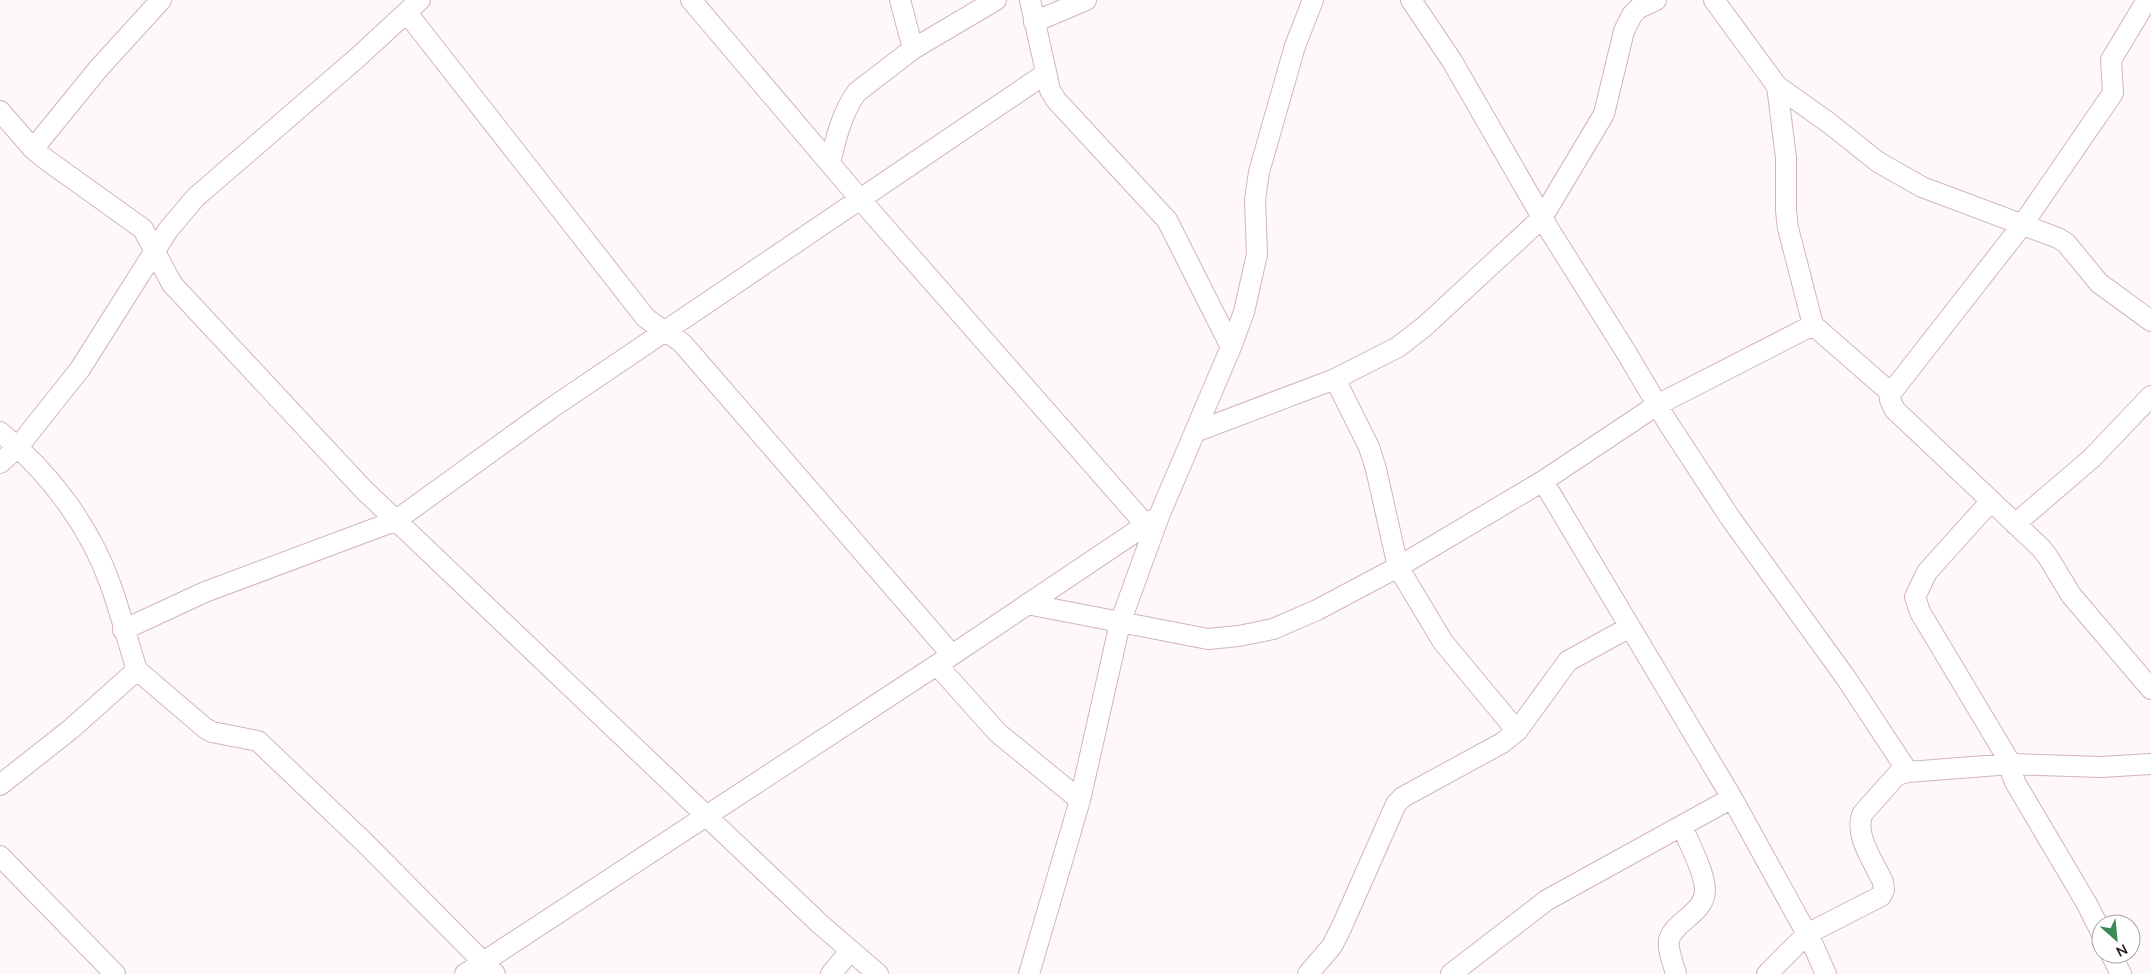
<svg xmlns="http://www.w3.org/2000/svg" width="2151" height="974" viewBox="0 0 2151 974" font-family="'Nunito Sans',sans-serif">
<rect width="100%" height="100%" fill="#fff8fa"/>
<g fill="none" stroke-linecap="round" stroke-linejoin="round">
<g stroke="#d3b4bd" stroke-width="22">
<path id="street" d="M691,0L860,199L1145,524
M900,0L913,49
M1030,0L1050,90L1056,100L1167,220L1231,347
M1411,0L1452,61L1550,231L1626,352L1668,423L1731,519L1846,678L1908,772
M1714,0L1777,86L1829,123L1878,162L1922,187L2058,238L2066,243L2099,283L2151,321
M2147,0L2111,60L2113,93L2023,224L1891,393L1890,400L1895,410L2041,548L2048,557L2071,595L2151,689
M407,13L645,317C657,328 671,333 683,344L952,655
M1034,22L1086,0
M1777,86L1786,158V211L1788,228L1813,325L1891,393
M0,111L33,149L44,158L143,229L172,284L364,490L820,924L878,974
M33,149L99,68L161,0
M830,163C836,138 842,112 857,92L913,49L996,0
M1335,379L1369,447L1376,469L1398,567L1443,642L1517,731
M0,432C49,472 90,526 111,586C121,614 128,643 137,670L71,729L0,785
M1195,432L1335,379L1398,347L1425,326L1542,218L1604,114L1624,31L1632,15L1639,8L1656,0
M0,463L18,447L80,369L168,230L196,197L357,58L420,0
M1543,481L1732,798L1813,945L1826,974
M1991,501L1927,572L1915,597L1920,612L2011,764L2012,775L2016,784L2087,904L2101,932
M2015,524L2092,458L2151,396
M1027,604L1208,639L1239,636L1273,629L1317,610L1398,567L1543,481L1657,405L1813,325
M123,630L205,592L395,521L550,409L1045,74
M937,665L998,733L1080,800
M137,670L205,728L212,732L258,741L364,842L495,974
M0,856L115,974
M2111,954L2121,974
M465,974L952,655L1159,516
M831,974L850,951
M1029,974L1080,800L1120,623L1159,516L1231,347L1244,312L1257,254L1255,200L1259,172L1295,46L1313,0
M1308,974L1332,946L1342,926L1396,804L1403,797L1502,743L1517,731L1568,661L1630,627
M1451,974L1547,900L1732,798
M1676,974C1674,965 1667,949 1669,940C1674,921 1704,914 1705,891C1705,872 1689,844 1682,826
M1767,974L1807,934L1881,896L1884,890L1883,882C1874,862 1853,834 1863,813L1897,775L1908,772L2011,764L2101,767L2151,764"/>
</g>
<use href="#street" stroke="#fff" stroke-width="20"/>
</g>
<g transform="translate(2116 939) rotate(153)"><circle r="24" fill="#ffffff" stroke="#a6a1a3"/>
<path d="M0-4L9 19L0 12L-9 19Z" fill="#3a8959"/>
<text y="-8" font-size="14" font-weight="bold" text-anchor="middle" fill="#201518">N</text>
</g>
</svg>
